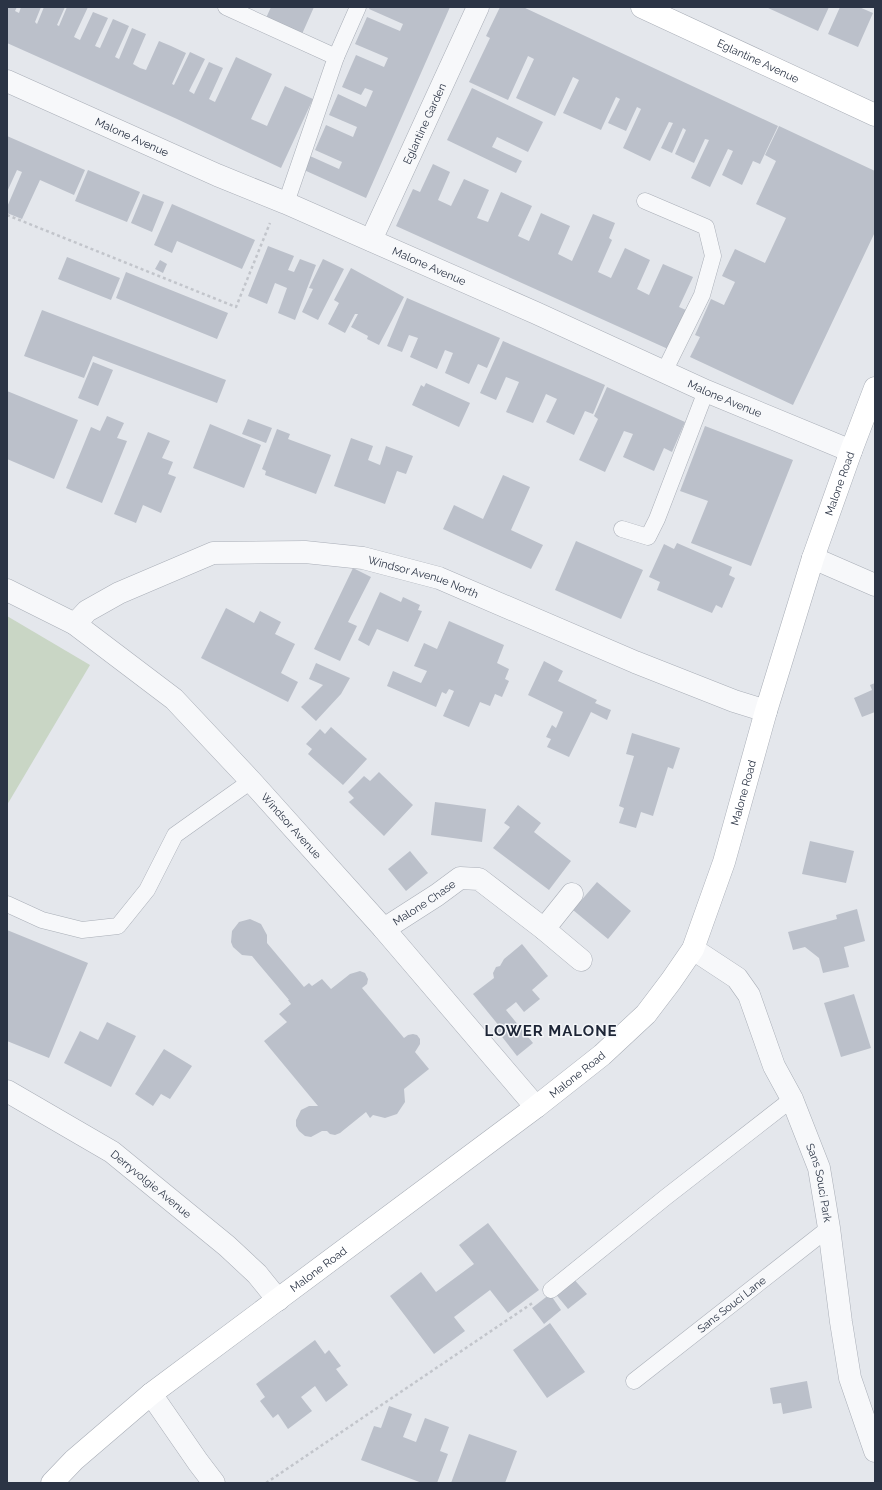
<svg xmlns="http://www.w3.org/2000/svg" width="882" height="1490" viewBox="0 0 882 1490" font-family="Raleway,sans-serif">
<rect width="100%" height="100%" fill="#e4e7ec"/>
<path fill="#c9d6c5" d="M7,616L90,665L7,805Z"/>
<path fill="#bbc0ca" d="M7,7H17L15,11L19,13L21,7H41L35,22L37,24L44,7H65L57,25L59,26L67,7H88L74,37L80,40L93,12L108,18L95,46L100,48L113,19L129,26L115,57L119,59L132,28L146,34L133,64L140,68L146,70L159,41L171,46L186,53L172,84L174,85L190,52L205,59L189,91L194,94L209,62L223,68L209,99L215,102L236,57L272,74L251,119L267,126L285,86L313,99L281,168L177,119L7,43Z
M271,7H314L302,34L266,18Z
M370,7H450L366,198L304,170L310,156L339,169L342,162L315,150L326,125L353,137L357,127L329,115L338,94L366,107L373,91L365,88L361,95L342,87L356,55L384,67L388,58L355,44L367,17L400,31L403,24L369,9Z
M500,7H523L778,126L760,164L753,161L742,185L722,175L733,151L728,149L710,187L691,178L709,140L705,139L694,163L675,154L686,130L683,128L672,153L661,148L673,123L669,122L650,161L623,148L641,109L637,107L626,131L608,123L620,99L616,97L601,130L563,113L579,80L573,77L555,116L516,98L534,59L528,56L508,100L469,82L490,38L486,36Z
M766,7H829L818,31Z
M840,7H859L873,13L858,47L828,34Z
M472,88L543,122L528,152L497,137L492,147L522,161L516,173L447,140Z
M779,126L875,171V232L793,405L690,357L700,337L695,335L711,299L724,305L735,282L722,276L735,249L765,263L786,218L756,204L776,161L765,155Z
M7,136L85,170L74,195L40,180L22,219L7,213V207L22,172L17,170L7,192Z
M433,164L450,172L438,200L451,206L464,179L489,190L477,218L488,222L501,192L532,206L518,236L529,241L541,213L570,226L558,254L572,261L593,214L615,223L609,238L612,240L598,272L611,278L625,248L650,260L637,289L649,295L663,264L693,277L679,307L686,310L668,349L396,226L413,189L420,192Z
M88,170L140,192L127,222L75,201Z
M143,194L164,202L152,232L131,223Z
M172,204L255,240L242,269L177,241L172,253L154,245Z
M268,246L294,256L288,270L294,272L300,259L316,265L295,320L278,313L287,288L275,283L267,304L248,296Z
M67,257L120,278L111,300L58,279Z
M323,259L344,269L318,320L302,312L313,289L309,288Z
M160,260L167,264L163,273L155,269Z
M351,268L404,297L379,345L367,339L368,336L351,327L358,314H355L345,333L328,324L339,303L334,300Z
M126,272L228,313L217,339L116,298Z
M407,298L500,338L487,368L478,364L469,384L445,373L453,353L445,350L437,369L410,357L418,338L409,335L402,352L387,346Z
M42,310L226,380L217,403L93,356L84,378L24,356Z
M503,341L605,385L593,414L585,411L574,435L546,422L557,399L546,394L533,423L506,412L519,382L506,377L496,400L480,393Z
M93,362L113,370L98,406L78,398Z
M426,383L470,403L459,427L412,405L421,385L424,387Z
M607,387L685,422L672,452L664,448L654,471L623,457L633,434L624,431L605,472L579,460L598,419L594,416Z
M7,391L78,420L54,479L7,459Z
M107,416L124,423L117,438L127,441L102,503L66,488L91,427L100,431Z
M248,419L272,428L266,443L242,434Z
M210,424L261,445L244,488L193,468Z
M705,426L793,460L751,566L691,543L708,501L680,491Z
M277,429L290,434L288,439L331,455L316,494L265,475L266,471L262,469Z
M148,432L170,441L162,458L173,462L168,474L176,477L161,513L143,505L136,523L114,514Z
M351,438L373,446L368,460L380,465L386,446L413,456L406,474L397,471L385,504L334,486Z
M503,475L530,487L511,530L543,545L531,569L443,529L454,505L483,519Z
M576,541L643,570L621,619L555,590Z
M677,543L732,567L729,575L735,578L722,608L716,605L712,613L657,590L660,582L649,577L664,544L674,549Z
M353,568L371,577L348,622L357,626L340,661L314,649Z
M380,592L401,602L403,597L420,605L418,610L422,611L408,642L377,629L369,646L358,640Z
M226,608L254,623L260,611L281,622L275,634L295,644L281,673L298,682L288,702L201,658Z
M449,621L504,645L497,663L509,669L505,679L509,681L502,697L495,694L490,706L480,702L469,727L443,716L454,691L449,689L446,694L442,692L436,707L387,686L393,671L421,683L427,671L414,666L424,643L437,649Z
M544,661L563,671L558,681L597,700L595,703L611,710L607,720L591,712L569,757L547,747L551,739L546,737L552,725L556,728L563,712L528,695Z
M316,663L350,678L341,694L316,721L301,707L323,685L309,679Z
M875,683V712L862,717L854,698L872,690L870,685Z
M331,727L367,759L343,785L308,754L312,749L306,744L320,729L325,734Z
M632,733L680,748L673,769L668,767L653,816L641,812L636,828L619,823L624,808L619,806L634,756L626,754Z
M379,772L413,805L384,836L349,802L354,798L348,792L364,776L370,781Z
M435,802L486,809L482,842L431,835Z
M518,805L541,823L534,832L571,861L549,890L493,848L510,827L504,823Z
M810,841L854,851L846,883L802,874Z
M410,851L428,873L406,891L388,869Z
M597,882L631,911L608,939L573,910Z
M857,909L865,941L844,947L849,967L823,973L819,958L805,947L793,950L788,932L837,919L836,915Z
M250,919L261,924L267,935V943L304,987L309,983L312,986L322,979L331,989L350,974L360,971L365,973L368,979L367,984L362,988L404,1038L408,1035L413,1034L417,1035L420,1039V1044L415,1052L429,1069L404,1089L405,1102L397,1114L385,1118L373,1115L370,1118L366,1112L340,1133L335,1135L330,1134L327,1131H322L311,1137L305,1136L299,1131L296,1126V1120L301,1110L309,1106H318L264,1041L287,1022L279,1014L291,1004L288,1000H289L252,956L242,955L233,947L231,942L232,931L239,922Z
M7,930L88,963L49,1058L7,1041Z
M522,944L548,976L532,990L540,999L524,1012L516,1002L506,1010L533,1043L517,1056L496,1029L500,1027L473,994L494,978L493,973L496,967L500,966L504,959Z
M854,994L871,1048L841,1057L824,1003Z
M107,1022L136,1036L111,1087L64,1063L80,1031L98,1040Z
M164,1049L192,1066L170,1099L161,1094L153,1106L135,1094Z
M488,1223L539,1290L508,1313L490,1290L454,1317L465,1331L434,1354L390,1296L421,1272L436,1292L474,1264L459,1245Z
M572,1277L587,1294L568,1309L554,1292Z
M550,1294L561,1310L544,1324L532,1308Z
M550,1323L585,1372L547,1398L513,1350Z
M315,1340L325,1354L329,1350L341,1366L336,1369L348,1385L326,1402L315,1386L301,1397L312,1411L288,1429L278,1414L273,1418L260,1401L265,1397L256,1384Z
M807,1381L812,1408L783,1414L781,1403L773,1404L770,1388Z
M389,1406L412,1414L403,1437L416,1442L425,1418L449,1427L440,1451L448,1454L437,1483H422L361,1460L374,1426L381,1428Z
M469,1434L517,1451L505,1483H451Z"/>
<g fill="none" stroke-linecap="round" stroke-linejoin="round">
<g stroke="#a9aeb7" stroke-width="17">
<g id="lane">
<path d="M226,7L336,57L286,203"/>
<path d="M336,57L358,7"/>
<path d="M645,201L706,227L713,256L702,295L664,372"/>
<path d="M622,529L648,537L657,519L706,391"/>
<path d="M7,904L42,920L82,930L118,926L147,890L175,835L251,781"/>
<path d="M551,1290L666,1197L792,1099"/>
<path id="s1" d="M634,1381L829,1228"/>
</g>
</g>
<g stroke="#a9aeb7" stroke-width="23">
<g id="street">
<path id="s2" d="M7,81L217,175L286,203L536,313L706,391L851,451"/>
<path id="s3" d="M371,240L478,7"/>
<path d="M813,558L875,585"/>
<path id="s4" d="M7,590L75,624L174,699L251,781L384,929L536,1107"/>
<path id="s5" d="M75,624L87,611L119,593L213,553L305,552L363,558L439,578L635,662L734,701L766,711"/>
<path id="s6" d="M384,929L437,895L460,878L479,879L544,929L581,960"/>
<path d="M544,929L572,894"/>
<path id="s7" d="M693,949L737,978L749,995L774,1066L792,1099L819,1168L829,1228L841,1322L850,1378L875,1451"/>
<path id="s8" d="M7,1091L112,1152L227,1246L257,1274L278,1300"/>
<path d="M151,1394L198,1462L214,1483"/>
</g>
</g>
<g stroke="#a9aeb7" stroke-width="23">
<g id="secondary">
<path id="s9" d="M642,7L875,115"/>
<path id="s10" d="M52,1483L74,1460L151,1394L536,1107L602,1055L646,1014L671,981L693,949L724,862L766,711L813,558L851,451L875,388"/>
</g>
</g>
<path stroke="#c2c5cb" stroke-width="2.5" stroke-dasharray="3 3" stroke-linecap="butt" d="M7,215L236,307L270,223
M266,1483L534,1302"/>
<use href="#lane" stroke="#f7f8fa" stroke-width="16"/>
<use href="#street" stroke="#f7f8fa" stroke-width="22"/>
<use href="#secondary" stroke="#fff" stroke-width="22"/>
</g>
<g text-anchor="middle" stroke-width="3" stroke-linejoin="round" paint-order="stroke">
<g font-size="11" fill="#2b3445" stroke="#f4f6f9">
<text dy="4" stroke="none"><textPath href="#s9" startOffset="128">Eglantine Avenue</textPath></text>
<text dy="4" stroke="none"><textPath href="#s3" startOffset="128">Eglantine Garden</textPath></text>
<text dy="4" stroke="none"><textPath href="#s2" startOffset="137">Malone Avenue</textPath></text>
<text dy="4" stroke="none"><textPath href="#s2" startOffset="461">Malone Avenue</textPath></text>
<text dy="4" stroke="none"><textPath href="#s2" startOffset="785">Malone Avenue</textPath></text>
<text dy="4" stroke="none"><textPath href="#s10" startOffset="1326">Malone Road</textPath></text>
<text dy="4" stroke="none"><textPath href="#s5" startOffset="370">Windsor Avenue North</textPath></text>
<text dy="4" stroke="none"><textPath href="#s10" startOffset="1002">Malone Road</textPath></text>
<text dy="4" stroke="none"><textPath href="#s4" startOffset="373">Windsor Avenue</textPath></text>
<text dy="4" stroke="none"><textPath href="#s6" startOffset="48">Malone Chase</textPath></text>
<text dy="4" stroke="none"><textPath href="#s10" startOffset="666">Malone Road</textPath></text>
<text dy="4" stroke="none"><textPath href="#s7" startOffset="275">Sans Souci Park</textPath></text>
<text dy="4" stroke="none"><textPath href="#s8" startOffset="172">Derryvolgie Avenue</textPath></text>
<text dy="4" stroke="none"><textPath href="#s10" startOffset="342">Malone Road</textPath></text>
<text dy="4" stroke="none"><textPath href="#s1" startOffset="124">Sans Souci Lane</textPath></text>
</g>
<g font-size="15" font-weight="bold" letter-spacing="1" fill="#1d2536" stroke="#f4f6f9">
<text x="551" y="1036">LOWER MALONE</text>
</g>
</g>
<rect width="882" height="1490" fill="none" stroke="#2b3445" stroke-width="16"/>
</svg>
